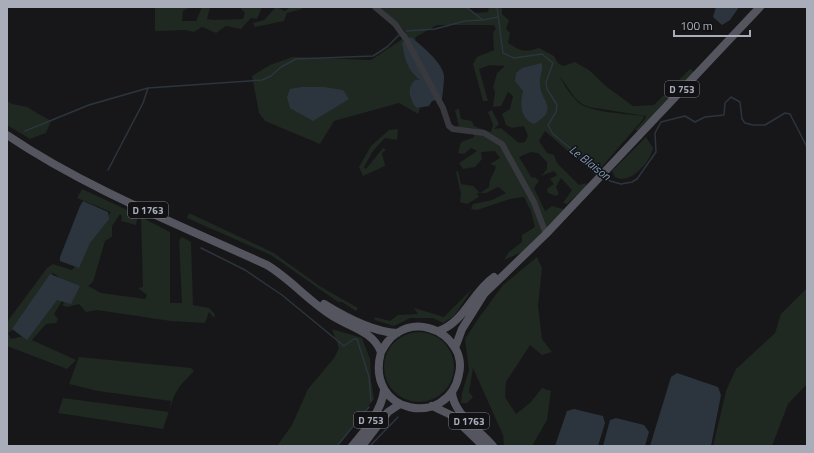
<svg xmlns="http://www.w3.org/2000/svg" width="814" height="453" viewBox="0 0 814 453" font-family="'Titillium Web',sans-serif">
<rect width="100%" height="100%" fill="#171719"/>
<path fill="#1f2821" d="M155,7H191L183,11L182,21H196L202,7H210L207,19L214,20L243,19L245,13L241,9V7H262L257,19L251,18L241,29L226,26L216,33L202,27L194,32L185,30L155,31Z
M276,7L285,11L290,7H303L302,9L287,13L284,21L255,27L253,23L264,20Z
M380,7H467L476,13L488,12L489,7H502V14L509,20L506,29L510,33L508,43C521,51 524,53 539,48L554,56L558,63L563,66L575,62L589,70L607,87L633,106L654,105L690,69L694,72L638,131L635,130L645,119L646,116L589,107L582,104L575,98L559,75C564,85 571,96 579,103C588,112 629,114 643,116L644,118L595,175L545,131L539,141L547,153L554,155L557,163L579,185L587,183L585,188L567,204L563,203L572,190L561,178L556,187L559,194L556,196L548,193L547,189L554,184L550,179L557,175L554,171L541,176L547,169V162L538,153L531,152L519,157L532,178L535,177L539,181L534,188L545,211L552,206L563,209V212L522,252L504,260L509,252L522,242V235L535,227L531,211L524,197L510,199L477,210L471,209L473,204L492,200L506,193L498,187L486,193H477L479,197L467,204L460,202L461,194L456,172L458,171L461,184L473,186L480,193L489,187C490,175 494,175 496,166L490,164L500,158L495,151L481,152L482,159L475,167L463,169L459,163L477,151L471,148L464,154L458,153L461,142L474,137V129L459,127L455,110L459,109L461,119L472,121L474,126L491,132L493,125L488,112L492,110L499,124L494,129L501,128L519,143L525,142L528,136L524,126L512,128L506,125L502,114L510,109L513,96L508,92L501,106L493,107L495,92L493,88L497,73L505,66L490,65L479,69L488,101H483L473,64L477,57L494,50L493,32L496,29L494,25H437L416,37L410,61L421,80L417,108H420L418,114L399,103L334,121L320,144L265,121L259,113L252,76L270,65L293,57L371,60L401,40L406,32Z
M7,101L12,104L27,107L51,121L46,133L30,139L7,125Z
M398,129L397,140L385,138L373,151L364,167L366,169L383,148L386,150L382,153L385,166L363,176L359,167L371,146L389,130Z
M646,137L653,148C651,161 630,186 615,177L612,171Z
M82,189L138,215L136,225L121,221L122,216L120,214L112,226V237L105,241L93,282L88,286L101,293L145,299L147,295L138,288L143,287L141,217L170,232V303H182L179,240L182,237L191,242L193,305L209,308L215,314L214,318L209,312L205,323L171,321L97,310L86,312L79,304L67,307L62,305L75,289L53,273L21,324L8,333L11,339L28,335L57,297L62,301L54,314L58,319L56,323L46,324L32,340L76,360L67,369L7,346V322L47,268L53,264L72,270L80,260L91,236L111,212L77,198Z
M189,213L274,253L321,287L358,308L356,311L342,302H338L271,255L187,218Z
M537,257L542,268L538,306L542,339L552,352L542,355L530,345L506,382L505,397L516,414L530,403L542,388L551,391L547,420L532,446H504L503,435L473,368L469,392L473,397L467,403H461L462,393L469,370L465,339L478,319L503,285Z
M807,288V384L788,404L772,446H713L726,391L736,369L775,333L781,314Z
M472,289L454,316L443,323L433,318H410L394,326L375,320L374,317L390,321L398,315L418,314L414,308L444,317Z
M332,329L362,338L370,359L371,380L374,399L338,446H277L292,425L308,389L334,358L339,348Z
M384 367a35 35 0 1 1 70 0a35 35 0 1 1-70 0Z
M79,357L191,368L194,371L180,386L174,396L163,429L58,413L63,398L169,412L171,401L98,391L69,384Z"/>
<path fill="#2c353e" d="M716,7H739L730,20L722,25L713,17Z
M411,37C421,45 443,63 444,76C444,81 443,93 442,99L432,101L429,106L417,108L414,105C409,95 407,88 415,80H420C407,69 405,60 402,43Z
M542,63C543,71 539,77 540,85C541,102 560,109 534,124C520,119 520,104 523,91L515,81L516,73L522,68Z
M301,87H324L343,90L349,99L313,121L290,108L287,97L290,89Z
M83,201L108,212L109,219L90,243L79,268L60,261V257L80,206Z
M50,274L80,286L71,304L57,300L27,340L12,329Z
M677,373L718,387L721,395L711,446H650L671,377Z
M574,409L603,416L605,423L598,446H555L567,411Z
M616,418L644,425L649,432L645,446H603L610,420Z"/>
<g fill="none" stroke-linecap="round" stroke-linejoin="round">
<path stroke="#2c353e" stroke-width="1.5" d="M466,7L483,20L498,17
M497,7L503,53L514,58L542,54L553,63L546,82L547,89L557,105L556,112L548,125L553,134L600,173
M406,31L435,29L465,21L483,20
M25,131L89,105L148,88
M108,170L143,103L148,88L262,80L271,76L281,67L296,59L373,56L387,47L399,35
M605,177L610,181L621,184L632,182L637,179L656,152L655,133L661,122L685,116L695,122L705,117L724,115L725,103L731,97L740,102L742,119L745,123L753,125H765L785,113L790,114L807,147
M201,248L245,270L282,295L344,346L354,339H357L369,377L371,401
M337,446L369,407
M370,446L398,417"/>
<path stroke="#38393f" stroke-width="6" d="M375,7L395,24L406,39L443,108L449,126L453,129L484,133L502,144L534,202L546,234"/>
<path stroke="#54555e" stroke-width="8" d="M7,135C87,189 180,225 267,265C292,280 311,304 336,318C353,328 373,332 381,352C364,415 449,429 459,374C461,366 460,355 455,348C443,328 417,320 397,333C389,338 385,345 381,352
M324,304C345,317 372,332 397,333
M438,331C464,323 472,292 494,277
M455,348L462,329L484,294L546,234L760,7
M452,392C453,414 480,430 493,446
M432,406L451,415L483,446
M352,446C365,431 382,410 384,390
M362,446L388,412L400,404"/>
</g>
<g text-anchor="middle" stroke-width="3" stroke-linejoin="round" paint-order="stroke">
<g fill="#121214" stroke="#7c7e88" stroke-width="1">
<rect x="665" y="81" width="34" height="16" rx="3"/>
<rect x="128" y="202" width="40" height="16" rx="3"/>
<rect x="354" y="412" width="34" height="16" rx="3"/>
<rect x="449" y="413" width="40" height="16" rx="3"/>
</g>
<g font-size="10" font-weight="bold" fill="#a9adba">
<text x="682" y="93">D 753</text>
<text x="148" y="214">D 1763</text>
<text x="371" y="424">D 753</text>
<text x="469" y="425">D 1763</text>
</g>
<g font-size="12" font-style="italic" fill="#7f99b6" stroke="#121214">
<text transform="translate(590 163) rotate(38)" y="4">Le Blaison</text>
</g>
</g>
<rect width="814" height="453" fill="none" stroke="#a9adba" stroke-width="16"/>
<path d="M674 30v6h76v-6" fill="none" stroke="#a9adba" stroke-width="2"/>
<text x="680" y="30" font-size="12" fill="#a9adba" stroke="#121214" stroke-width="3" paint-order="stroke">100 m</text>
</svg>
